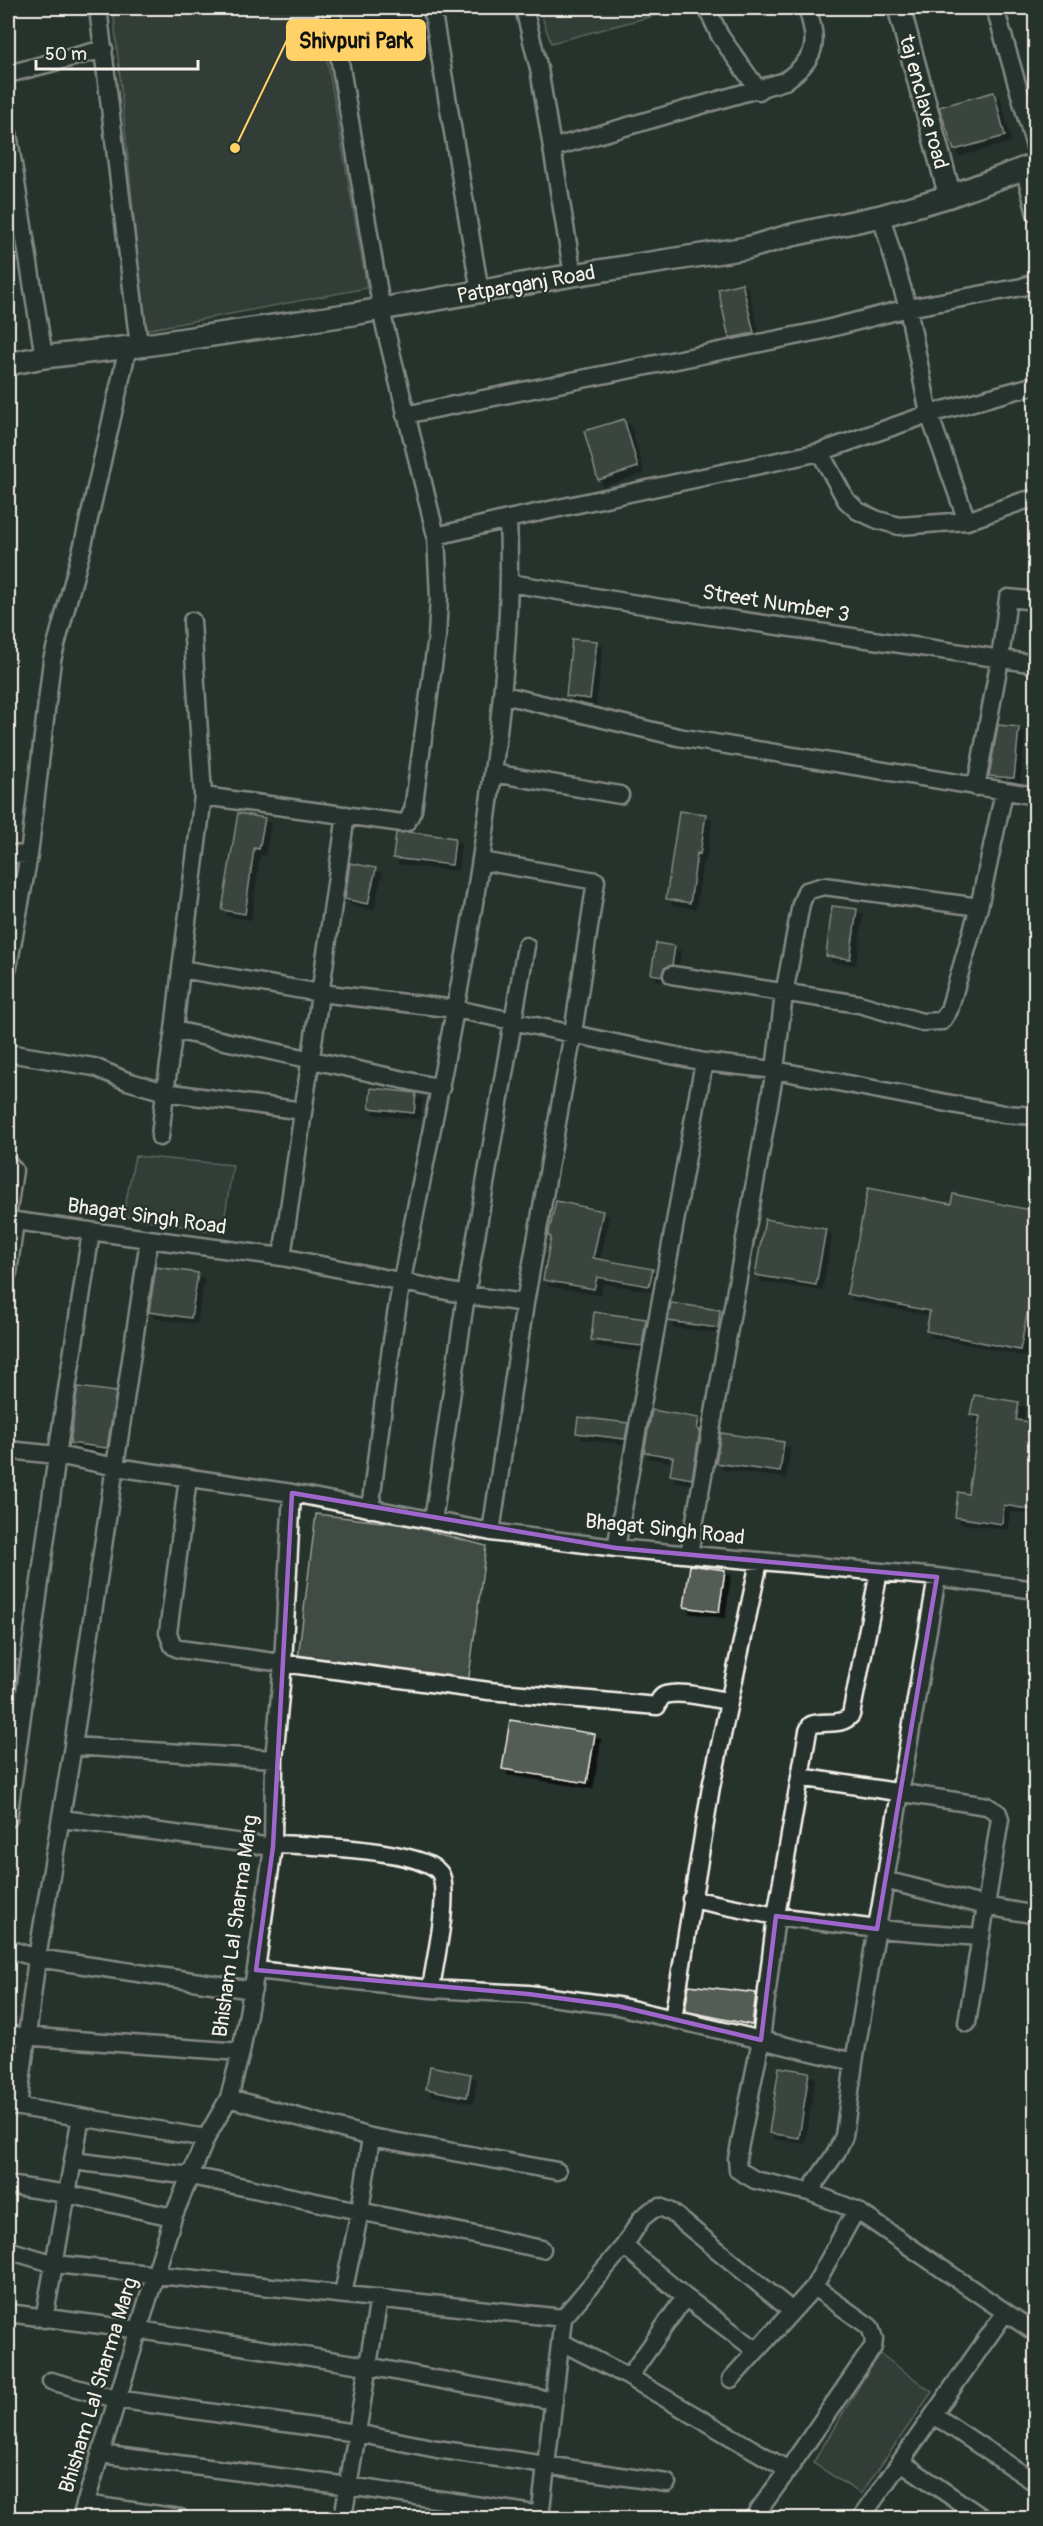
<svg xmlns="http://www.w3.org/2000/svg" width="1043" height="2526" viewBox="0 0 1043 2526" font-family="Pangolin,sans-serif">
<defs>
<filter id="shadow"><feDropShadow dx="5.5" dy="5.5" stdDeviation="0" flood-color="#0009"/></filter>
</defs>
<rect width="100%" height="100%" fill="#26332d"/>
<filter id="ink" filterUnits="userSpaceOnUse"><feTurbulence type="fractalNoise" baseFrequency=".0167" numOctaves="2"/><feDisplacementMap in="SourceGraphic" scale="12" xChannelSelector="R" yChannelSelector="G"/><feConvolveMatrix kernelMatrix="1 2 1 2 8 2 1 2 1" color-interpolation-filters="sRGB"/></filter>
<g filter="url(#ink)">
<path fill="#414b45" stroke="#9a9e96" stroke-width="1.5" d="M113,8H318L367,288L145,330Z
M539,8H683L551,43Z
M135,1156L233,1165L222,1233L123,1216Z
M316,1514L406,1525L486,1546L468,1684L298,1658Z
M879,2353L932,2392L861,2494L813,2463Z"/>
<path fill="#525c55" stroke="#f4f1e8" stroke-width="1.5" filter="url(#shadow)" d="M994,92L1005,136L954,150L939,107Z
M742,283L754,333L729,338L718,289Z
M624,419L638,467L598,480L584,431Z
M572,639L597,641L590,699L566,696Z
M998,725L1019,727L1014,778L989,776Z
M679,811L706,814L700,854L697,853L690,903L666,899Z
M238,813L265,818L259,849L254,848L245,914L222,910Z
M409,832L455,838L452,865L393,858L396,833Z
M350,863L376,868L368,904L345,899Z
M832,906L857,909L850,959L826,956Z
M656,943L675,946L672,965L664,968L662,976L651,974Z
M371,1088L416,1093L414,1113L369,1108Z
M868,1188L951,1204L953,1194L1035,1211V1274L1020,1350L926,1331L930,1311L847,1294Z
M556,1201L603,1211L593,1258L653,1269L649,1286L597,1277L594,1289L543,1280L551,1237L548,1236Z
M765,1219L826,1229L816,1285L755,1275Z
M156,1267L198,1273L191,1318L149,1312Z
M671,1303L720,1310L718,1328L668,1321Z
M594,1312L646,1319L642,1346L591,1340Z
M78,1387L116,1392L107,1448L70,1443Z
M974,1395L1019,1402L1016,1420L1035,1423V1510L1004,1505L1002,1524L955,1517L958,1492L968,1494L980,1416L970,1415Z
M652,1410L699,1418L697,1429L700,1430L692,1479L670,1475L673,1457L644,1452Z
M578,1417L628,1423L625,1439L576,1433Z
M721,1433L784,1442L780,1472L716,1463Z
M690,1565L725,1570L719,1612L684,1607Z
M8,1659L19,1660L11,1716H8Z
M510,1720L595,1734L587,1783L502,1769Z
M689,1985L756,1993L752,2025L685,2011Z
M430,2066L471,2074L467,2097L426,2089Z
M779,2067L809,2072L799,2138L769,2133Z"/>
<g fill="none" stroke-linecap="round" stroke-linejoin="round">
<g stroke="#f4f1e8" stroke-width="21">
<path id="minor" d="M98,8L139,346
M331,8L384,323L436,536L508,519C512,615 503,699 490,795C469,958 433,1118 402,1280C388,1355 380,1433 370,1509
M432,8L480,292
M524,8L539,69L573,275
M707,8L720,36L759,91
M995,8L1036,150
M8,74L104,49
M8,133L44,357
M552,148L785,81C817,57 819,45 807,8
M1024,168L1036,214
M881,216L908,308L929,414L967,521
M405,415L819,331L908,308L1022,287L1036,282
M820,452L846,500L858,511L878,520L899,526L967,521L1023,501L1036,499
M508,519L820,452L929,414L1036,385
M510,583L710,616L1036,664
M192,621L203,796L402,823L407,822L413,810L437,637L439,598L436,536
M504,695L678,737L1036,796
M493,773L620,795
M976,787L1000,659L1008,598L1036,601
M203,796L181,969L320,993L456,1009L704,1062L775,1070L1004,1114L1036,1116
M8,854L29,855
M482,861L596,881L573,1033L525,1303L491,1532
M8,967L29,855L52,660L83,545L128,347
M181,969L174,1030L441,1088
M672,975L859,1004L922,1022L942,1021L949,1010L979,907L1004,792
M174,1030L165,1092L303,1111
M8,1053L94,1067L127,1081L165,1092L160,1137
M8,1164L14,1170L8,1211
M8,1220L282,1257L466,1295L525,1303
M282,1257L346,815
M8,1273L15,1221
M8,1450L57,1455L116,1467L292,1493L491,1532L616,1548L937,1577L1036,1590
M188,1478L168,1633L173,1646L179,1649L489,1691L657,1706C659,1701 660,1697 665,1695C684,1690 710,1699 729,1701
M433,1521L466,1295L526,946
M616,1548L704,1062
M689,1554L775,1070L784,994L801,904L806,891L824,886L979,907
M73,1746L274,1759
M800,1777L987,1806L998,1813L1000,1819L967,2023
M8,1819L57,1455L91,1232
M62,1819L273,1847L280,1844C308,1846 436,1849 442,1878C448,1907 435,1959 431,1989
M885,1880L986,1906L1036,1915
M691,1899L776,1916L877,1929L979,1937
M8,1949L37,1958L253,1990
M256,1970L431,1989L528,1994L618,2006L854,2062
M673,2019L711,1787L759,1562
M8,2035L241,2052
M229,2098L371,2137L557,2171
M8,2105L206,2138
M18,2106L37,1958L73,1746L149,1240
M73,2161L191,2176L542,2249
M8,2185L67,2194L173,2217
M809,2192L836,2153L844,2136L854,2062L937,1577
M856,2210L809,2192L755,2180L738,2170L737,2159L761,2040L776,1916L808,1731L811,1725C825,1720 841,1727 851,1715L879,1572
M624,2246L685,2297L756,2350
M8,2250L55,2264L563,2318
M343,2294L360,2211L371,2137
M8,2313L140,2330L367,2366L554,2401
M44,2319L81,2117
M561,2342L629,2377L788,2470
M629,2377L685,2297
M731,2379L814,2287L856,2210L1036,2333
M51,2381L116,2399L356,2433L437,2449L667,2483
M934,2415L1036,2483
M100,2454L349,2486L541,2515
M901,2462L983,2518
M85,2504L180,2518
M81,2518L173,2217L206,2138L229,2098L241,2052L256,1970L273,1847L274,1759L283,1664L292,1493
M343,2518L379,2298
M540,2518L563,2318L624,2246L642,2218L652,2210L660,2207L671,2212L792,2311
M753,2518L788,2470L873,2347L874,2339L870,2327L814,2287
M861,2518L1005,2313"/>
</g>
<g stroke="#f4f1e8" stroke-width="26">
<path id="tertiary" d="M899,8L950,196
M8,364L44,357L139,346L353,314L573,275L747,248L792,235L881,216L950,196L1036,164"/>
</g>
<use href="#minor" stroke="#26332d" stroke-width="16"/>
<use href="#tertiary" stroke="#26332d" stroke-width="21"/>
</g>
</g>
<path d="M0 0H1043V2526H0ZM292,1493L616,1548L937,1577L877,1929L776,1916L761,2040L618,2006L528,1994L256,1970L273,1847Z" fill="#26332d" fill-opacity=".55" fill-rule="evenodd"/>
<path fill="none" stroke="#9f67cb" stroke-width="4.5" stroke-linejoin="round" d="M292,1493L616,1548L937,1577L877,1929L776,1916L761,2040L618,2006L528,1994L256,1970L273,1847Z"/>
<g text-anchor="middle" stroke-width="4.5" stroke-linejoin="round" paint-order="stroke">
<g font-size="21" fill="#f4f1e8" stroke="#26332d">
<text transform="translate(924 102) rotate(75)" y="7">taj enclave road</text>
<text transform="translate(526 284) rotate(-10)" y="7">Patparganj Road</text>
<text transform="translate(776 603) rotate(9)" y="7">Street Number 3</text>
<text transform="translate(147 1216) rotate(8)" y="7">Bhagat Singh Road</text>
<text transform="translate(665 1529) rotate(6)" y="7">Bhagat Singh Road</text>
<text transform="translate(235 1926) rotate(-82)" y="7">Bhisham Lal Sharma Marg</text>
<text transform="translate(98 2385) rotate(-73)" y="7">Bhisham Lal Sharma Marg</text>
</g>
</g>
<path fill="none" stroke="#ffd166" stroke-width="2" d="M235 148L287 40"/>
<circle fill="#ffd166" stroke="#26332d" stroke-width="2" cx="235" cy="148" r="6"/>
<rect fill="#ffd166" stroke="#ffd166" stroke-width="2" x="287" y="20" width="138" height="40" rx="6"/>
<g font-size="22" text-anchor="middle" font-weight="bold" fill="#111">
<text x="356" y="48">Shivpuri Park</text>
</g>
<rect width="1043" height="2526" fill="none" stroke="#26332d" stroke-width="30"/>
<rect x="15" y="15" width="1013" height="2496" fill="none" stroke="#f4f1e8" stroke-width="2" filter="url(#ink)"/>
<path d="M36 60v9h162v-9" fill="none" stroke="#f4f1e8" stroke-width="3"/>
<text x="45" y="60" font-size="18" fill="#f4f1e8" stroke="#26332d" stroke-width="4.5" paint-order="stroke">50 m</text>
</svg>
